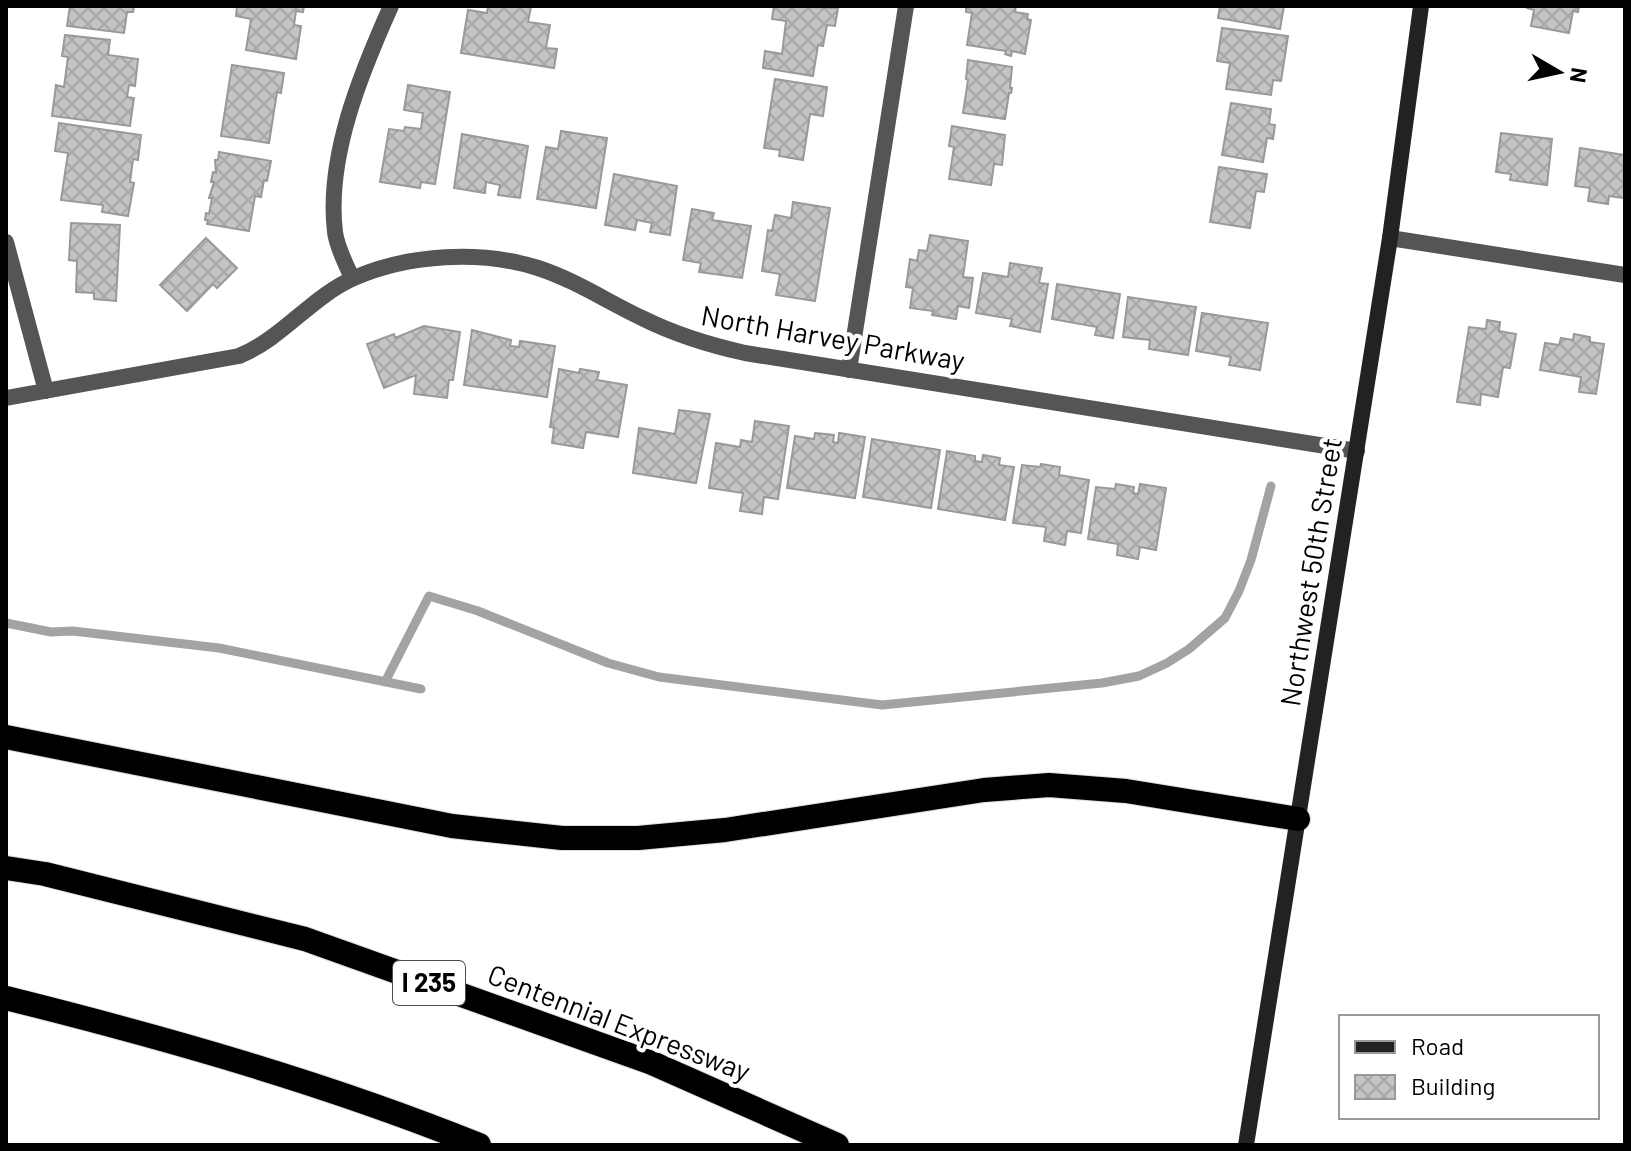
<svg xmlns="http://www.w3.org/2000/svg" width="1631" height="1151" viewBox="0 0 1631 1151" font-family="Barlow,sans-serif">
<defs>
<pattern id="building-cross-hatch" width="8" height="8" patternUnits="userSpaceOnUse" patternTransform="scale(2)"><rect width="8" height="8" fill="#c4c4c4"/><path d="M0 0l8 8M0 8l8-8" fill="none" stroke="#a7a7a7"/></pattern>
</defs>
<rect width="100%" height="100%" fill="#fff"/>
<g fill="none" stroke-linecap="round" stroke-linejoin="round">
<path stroke="#a3a3a3" stroke-width="9" d="M6,623L51,632L73,631L219,648L421,689
M385,682L429,596L478,611L608,663L659,677L882,705L1102,683L1139,676L1167,663L1189,649L1225,618L1239,591L1251,560L1271,486"/>
</g>
<path fill="url(#building-cross-hatch)" stroke="#999" stroke-width="2" d="M70,6H134L133,12H127L124,33L67,26Z
M237,6H304L303,12L296,11L294,25L301,26L296,59L246,50L251,19L236,16Z
M488,6L531,7L528,22L550,25L546,48L557,49L554,68L461,53L468,10L487,13Z
M774,6L838,8L835,26L827,25L823,46L818,45L813,76L763,68L765,51L782,54L786,21L772,19Z
M966,6H1016L1015,12L1028,14L1027,19L1031,20L1025,54L1012,51L1011,56L1005,54L1006,51L967,45L972,13L966,12Z
M1220,6H1284L1280,29L1218,18Z
M1527,6H1579L1578,12L1573,11L1569,33L1531,26L1534,10L1527,8Z
M1222,28L1288,36L1281,81L1273,80L1271,95L1226,89L1230,63L1217,61Z
M65,35L110,40L108,55L138,59L135,86L129,85L127,97L134,98L130,126L52,116L56,85L64,87L68,57L62,56Z
M968,60L1012,67L1010,88H1012L1011,93H1009L1005,119L963,113L968,80L966,79Z
M232,65L284,73L281,93L277,92L269,143L221,136Z
M775,79L827,87L823,116L810,114L803,160L779,156L780,150L764,148Z
M408,85L450,92L435,184L421,182L420,188L380,182L389,129L404,131L405,127L421,129L423,113L404,110Z
M1231,103L1271,109L1269,124L1275,125L1273,139L1267,138L1263,162L1222,155Z
M59,123L141,135L138,160L133,159L130,182L134,183L128,216L102,212L103,205L61,200L68,153L55,151Z
M952,126L1005,135L1002,165L994,164L991,185L949,179L954,147L949,146Z
M561,131L607,138L596,208L537,199L546,147L558,149Z
M1501,133L1552,139L1547,185L1510,180L1511,174L1496,172Z
M462,134L528,146L520,198L498,195L500,185L486,182L485,193L454,188Z
M1580,148L1625,155L1624,198L1609,196L1608,204L1588,201L1590,188L1575,186Z
M219,152L271,161L267,181L264,180L261,197L255,196L249,231L207,224L208,220H205L206,213L209,214L212,198H209L214,182H211L213,172L216,173L215,160H218Z
M1219,167L1267,174L1264,192L1256,191L1250,228L1210,222Z
M614,174L677,186L670,235L650,232L652,223L637,220L635,230L605,225Z
M793,202L830,208L815,301L776,295L780,274L762,271L768,230L772,231L775,215L791,218Z
M692,209L714,213L712,220L751,226L742,278L699,272L701,263L683,260Z
M71,223L120,225L116,301L94,299V293L76,292L77,261L69,260Z
M930,235L968,241L963,277L973,278L969,308L958,306L956,319L932,315L933,311L910,308L913,288L906,287L910,259L917,261L919,250L927,251Z
M206,238L237,268L217,288L213,284L187,311L160,285Z
M1010,263L1042,268L1039,283L1048,284L1040,332L1010,326L1012,319L976,313L983,273L1008,277Z
M1057,284L1120,294L1113,338L1095,335L1097,327L1052,319Z
M1128,297L1196,307L1188,355L1149,349L1150,340L1123,337Z
M1202,313L1268,323L1260,370L1229,365L1231,357L1196,351Z
M1487,320L1500,322L1499,331L1516,334L1510,368L1503,367L1498,397L1481,394L1480,405L1457,402L1469,327L1486,329Z
M424,326L460,332L453,380H449L447,398L414,394L416,375L384,388L367,344L394,334L395,338Z
M472,330L511,340L510,346L519,347L520,341L555,346L547,397L464,385Z
M1574,334L1590,337V342L1604,344L1596,394L1579,392L1581,377L1540,370L1545,343L1559,345L1561,338L1573,340Z
M559,369L579,373L580,369L599,372L597,380L627,385L618,437L586,432L583,448L552,443L554,428L550,427Z
M679,410L710,414L696,483L633,473L639,428L675,434Z
M755,421L789,426L778,499L764,497L762,514L740,511L743,493L709,488L716,443L740,447L741,440L752,442Z
M815,433L834,435L833,442L838,443L839,433L865,437L855,498L787,488L795,436L814,439Z
M872,439L940,450L931,508L863,497Z
M947,451L975,456V461L982,462L983,455L1000,458L999,465L1014,467L1005,520L938,509Z
M1041,464L1060,467L1059,475L1089,480L1081,533L1067,531L1065,545L1044,541L1046,527L1013,523L1022,465L1040,467Z
M1116,484L1134,487L1133,493L1138,494L1140,484L1166,488L1156,550L1140,547L1138,559L1117,555L1118,544L1088,539L1096,487L1115,489Z"/>
<g fill="none" stroke-linecap="round" stroke-linejoin="round">
<g stroke="#dbdbdb" stroke-width="26">
<path id="highway" d="M6,737L452,826L562,838H638L725,830L984,790L1049,785L1126,791L1298,819
M6,868L45,874L305,939L652,1063L837,1145
M6,998C166,1038 325,1083 479,1145"/>
</g>
<path stroke="#555" stroke-width="16" d="M1390,238L1625,275
M6,242L46,391
M352,278C346,264 337,248 335,232C326,157 361,73 391,6
M849,370L906,6
M6,398L239,356C283,338 311,297 354,278C409,254 481,250 538,268C575,280 608,302 642,318C676,335 709,345 745,353L1357,451"/>
<path stroke="#222" stroke-width="16" d="M1246,1145L1390,238L1421,6"/>
<use href="#highway" stroke="#000" stroke-width="24"/>
</g>
<g text-anchor="middle" stroke-width="8" stroke-linejoin="round" paint-order="stroke">
<rect fill="#fff" stroke="#4c4c4c" stroke-width="2" x="393" y="961" width="72" height="44" rx="6"/>
<g font-size="26" font-weight="bold" fill="#000">
<text x="429" y="992">I 235</text>
</g>
<g font-size="28" fill="#000" stroke="#fff">
<text transform="translate(833 338) rotate(10)" y="10">North Harvey Parkway</text>
<text transform="translate(1311 572) rotate(-81)" y="10">Northwest 50th Street</text>
<text transform="translate(619 1023) rotate(21)" y="10">Centennial Expressway</text>
</g>
</g>
<rect width="1631" height="1151" fill="none" stroke="#000000" stroke-width="16"/>
<rect x="1339" y="1015" width="260" height="104" fill="#ffffff" stroke="#999999" stroke-width="2"/>
<rect x="1355" y="1041" width="40" height="12" fill="#222222" stroke="#999999" stroke-width="2"/>
<text x="1411" y="1055" font-size="24" fill="#000000">Road</text>
<rect x="1355" y="1075" width="40" height="24" fill="url(#building-cross-hatch)" stroke="#999999" stroke-width="2"/>
<text x="1411" y="1095" font-size="24" fill="#000000">Building</text>
<g transform="translate(1559 72) rotate(99)" stroke="#ffffff" stroke-width="6" paint-order="stroke">
<path d="M0-6L14 30L0 20L-14 30Z" fill="#000000"/>
<text y="-12" font-size="22" font-weight="bold" text-anchor="middle" fill="#000000">N</text>
</g>
</svg>
